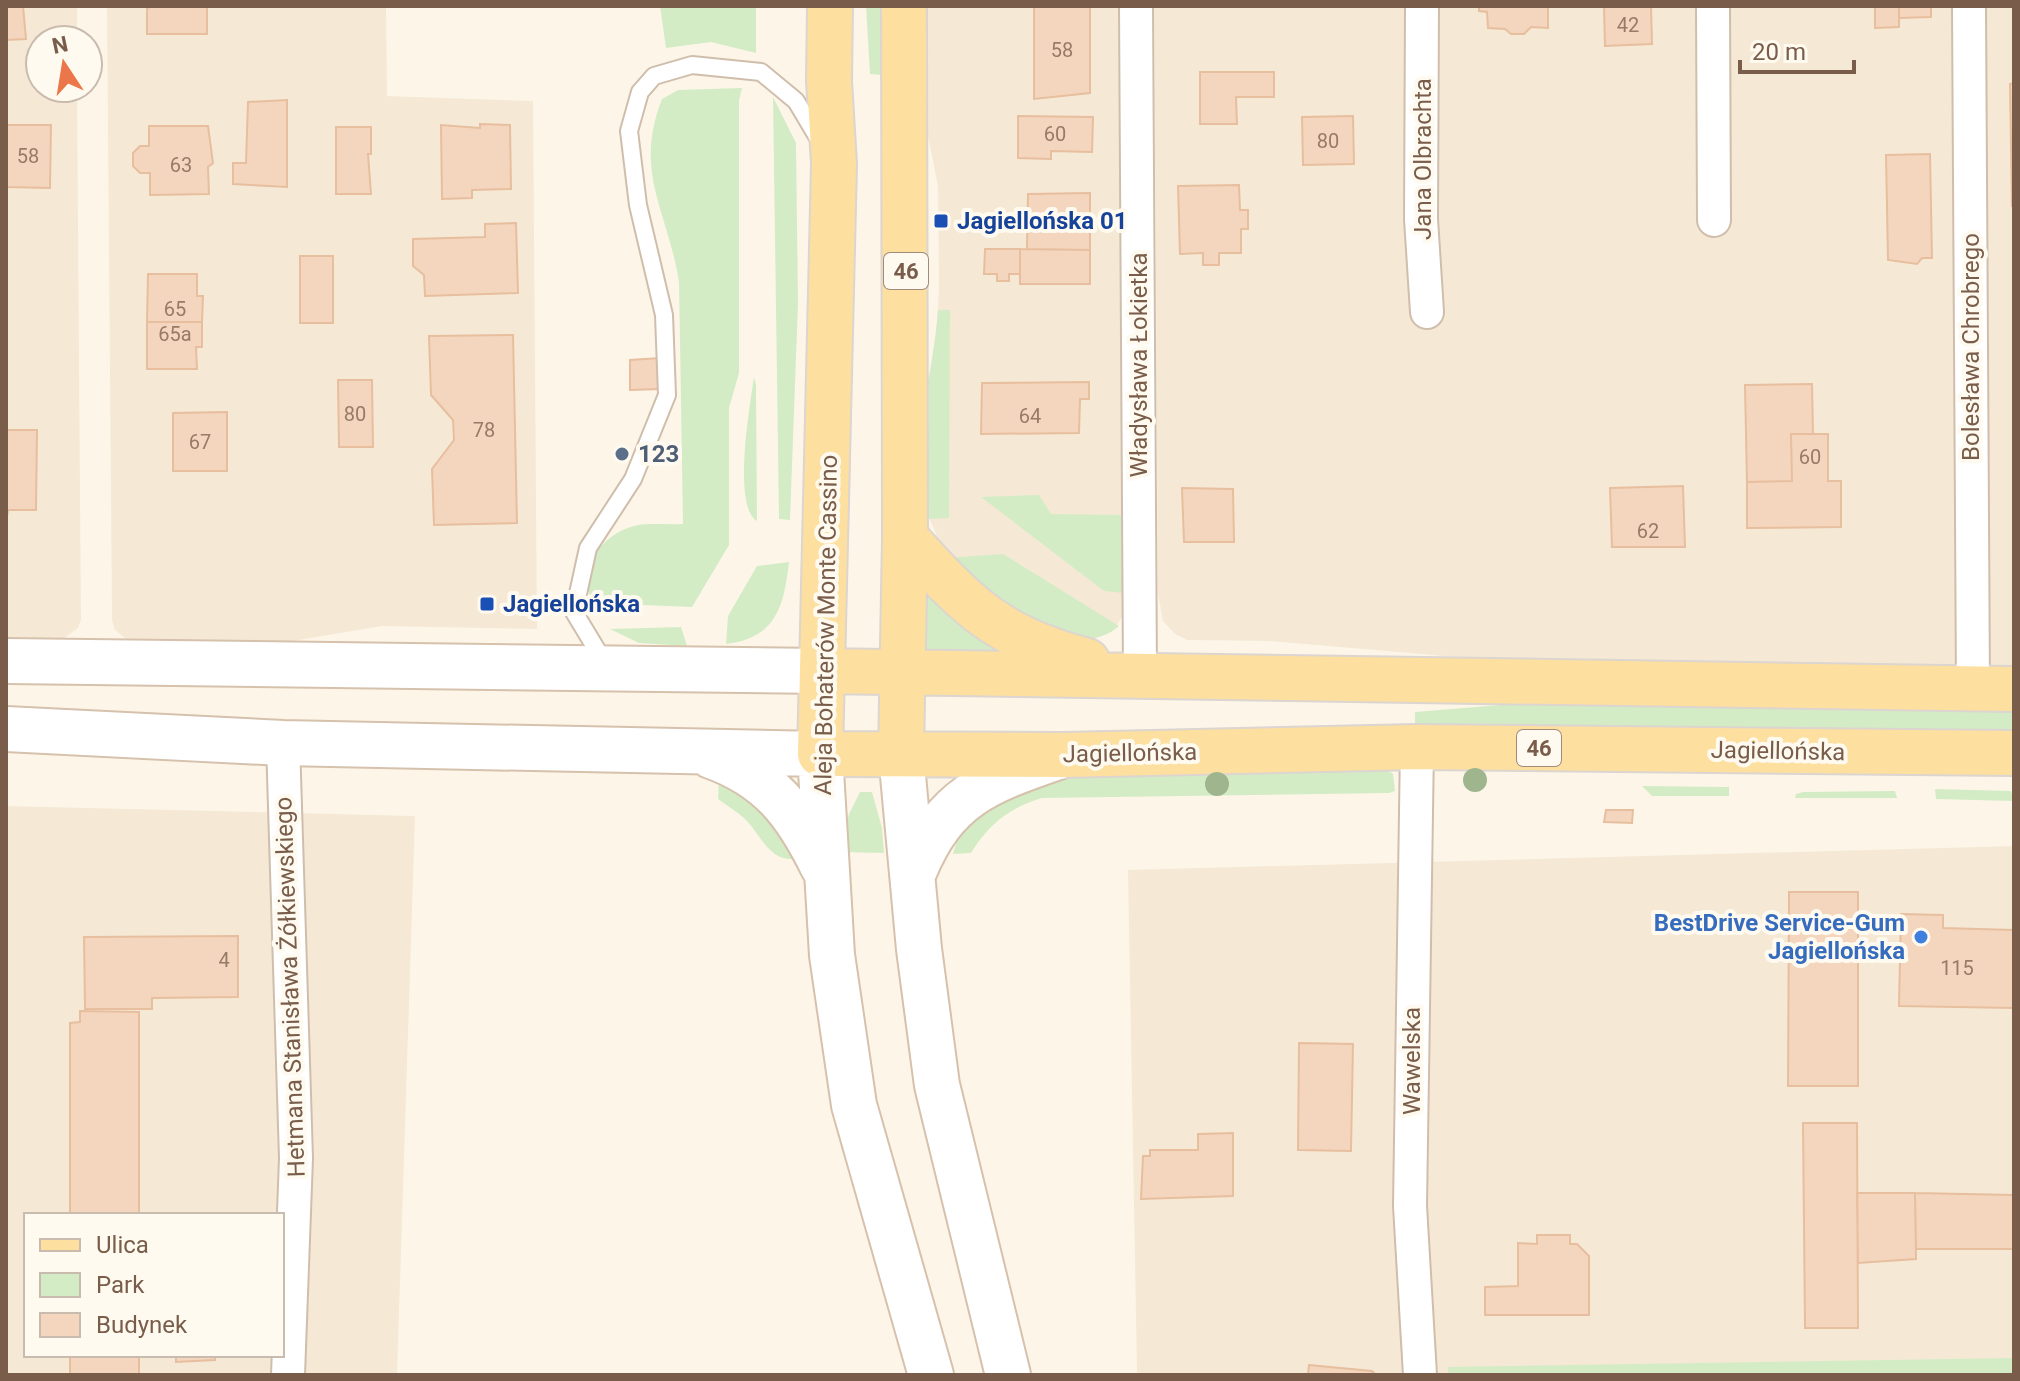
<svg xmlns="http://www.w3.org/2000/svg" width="2020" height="1381" viewBox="0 0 2020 1381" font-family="Roboto,sans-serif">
<rect width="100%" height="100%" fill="#fdf6e8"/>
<path fill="#f5e9d6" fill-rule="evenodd" d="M6,6H77V40H40V88H77L81,620L78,628L60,641L6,640Z
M107,6H386L387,96L533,101L537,629L382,626L281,643L130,642L115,630L112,621Z
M919,6H1119L1124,614L1113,631L1096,638L946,558L923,503L921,409L935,350L939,290L938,186L920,96Z
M1154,6H2014V670L1562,666L1270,641L1187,640L1175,634L1163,621L1158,594Z
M6,806L415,816L397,1375H6ZM26,1215H282V1355H26Z
M2014,846V1375H1137L1128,870Z"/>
<path fill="#d3ecc5" d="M660,6H756V53L711,42L666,48Z
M866,6H880L882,75L870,74Z
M742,88L739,100V373L729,408V545L692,607L592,603C579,568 600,533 638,525C652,523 669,525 683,524L679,282C668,211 633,173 662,99L678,90Z
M773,97L796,143L798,303L790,520L779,519Z
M938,310H950L949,518L928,519C907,451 933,379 938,310Z
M754,377L756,385L757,521C732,507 750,404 754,377Z
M1039,495L1051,514L1125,515L1124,593L1104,591L981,497Z
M1003,554L1119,626C1067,671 985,589 946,558Z
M789,562C784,605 777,638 726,644L728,616L757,566Z
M923,587L995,640L996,650L990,653L922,654Z
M681,627L687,646L639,643L610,629Z
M1513,704L2014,710V734L1415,726V712Z
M1384,767L1393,774L1395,791L1389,793L1042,798C1009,808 989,824 971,853L953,854L959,834L976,809L1040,778Z
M719,781L765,808L796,859C768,862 762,835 744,818C736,811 726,805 718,799Z
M1642,786L1729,787V796H1652Z
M1935,789L2011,791L2014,801L1936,799Z
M1895,791L1897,798H1795L1796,794L1803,792Z
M860,792H872L882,828L884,853L840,852L849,814Z
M2014,1358V1375H1448V1367Z"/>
<path fill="#f4d6be" stroke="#e7be9e" stroke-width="2" d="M6,6H23L26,39L6,40Z
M154,6H207V34H147V8Z
M1034,6H1090V93L1034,99Z
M1479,6H1548V28L1531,27L1524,34H1511L1505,29L1488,28L1487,12L1479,11Z
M1604,6H1651L1652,44L1605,46Z
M1875,6H1899V27L1875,28Z
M1899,6H1931V17L1899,18Z
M1200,72H1274V97H1236L1237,124H1200Z
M2014,83V146H2011L2010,84Z
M287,100V187L233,184V163H246L248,102Z
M1018,116L1093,117L1092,152L1051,151V159L1018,158Z
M1353,116L1354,164L1303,165L1302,117Z
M480,124L510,125L511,189L472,190V198L442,199L441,125L480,128Z
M6,125H51L50,188L6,187Z
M149,126H208L213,163L208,167L209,194L150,195V173H140L133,166V153L140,146H149Z
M336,127H371V154H368L371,194H336Z
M2011,146H2014V206H2012Z
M1930,154L1932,258H1922L1917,264L1888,260L1886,155Z
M1239,185L1240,210H1248V229H1241V253H1219V265H1203V253L1180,254L1178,186Z
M1090,193V250L1027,249L1028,194Z
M516,223L518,293L425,296L424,275L413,266V239L485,237V224Z
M985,249H1020V274H1009V281H997V274H984Z
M1020,249L1090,250V284H1020Z
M300,256H333V323H300Z
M148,274H197V296H203L202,322H147Z
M147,322H202V347H196L197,369H147Z
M513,335L517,523L434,525L432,469L454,440L453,420L431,395L429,336Z
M660,358L661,389L630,390V360Z
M338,380H372L373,447H339Z
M1089,382V399H1080L1079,433L981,434L982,383Z
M1812,384L1813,434H1791L1792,481L1747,482L1745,385Z
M227,412V471H173V413Z
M6,430H37L36,510H8L6,523Z
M1791,434H1828V481H1841V527L1747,528V482L1792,481Z
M1683,486L1685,547H1612L1610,488Z
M1182,488L1233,489L1234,542H1184Z
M1606,810H1633L1632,823L1604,822Z
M1789,892H1858V1086H1788Z
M1901,914L1943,915V928L2014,930V1008L1899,1006Z
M238,936V997L152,998V1009H85L84,937Z
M80,1011L139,1012V1215H70V1023L80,1022Z
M1299,1043L1353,1044L1351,1151L1298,1150Z
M1803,1123H1857L1858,1328H1805Z
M1233,1133V1196L1141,1199L1143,1156H1150V1150H1198V1134Z
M1857,1193H1915L1916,1259L1858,1263Z
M1915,1193L2014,1195V1249H1916Z
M1537,1235H1570V1244H1577L1589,1256V1315H1485V1287L1518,1286V1243L1537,1244Z
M70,1355H139V1375H70Z
M176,1355H215V1360L176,1362Z
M1309,1365L1372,1371L1376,1375H1308Z"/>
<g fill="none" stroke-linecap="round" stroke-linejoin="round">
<g stroke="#d0beac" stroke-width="20">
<path id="lane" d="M606,665L574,612L588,548L633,479L667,395L664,315L638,205L629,131L640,92L654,76L692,65L761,72L796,101L821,143"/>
</g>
<g stroke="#d0beac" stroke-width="36">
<path id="street" d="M1136,6L1140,675
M1422,6L1421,219L1427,312
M1713,6L1714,220
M1969,6L1973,688
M283,743L296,1158L288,1375
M1417,747L1410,1206L1420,1375"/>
</g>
<g stroke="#d6c1ac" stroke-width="48">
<path id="secondary" d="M6,661L823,671
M6,729L283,743L820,754L832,955L854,1105L931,1375
M901,754L919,949L937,1085L1008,1375
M711,756C770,777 796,812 823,867
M914,872C945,796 986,782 1058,757"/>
</g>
<g stroke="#dcd5d0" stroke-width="48">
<path id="primary" d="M830,6L829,81L834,164L820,754L1064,755L1417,747L2014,753
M905,537C967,606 995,636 1087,661
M823,671L2014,689
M901,754L905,537L904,6"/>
</g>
<use href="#lane" stroke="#fff" stroke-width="16"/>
<use href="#street" stroke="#fff" stroke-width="32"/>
<use href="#secondary" stroke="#fff" stroke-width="44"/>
<use href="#primary" stroke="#fddf9f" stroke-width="44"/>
</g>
<g fill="#9eb58d">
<circle cx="1475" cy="780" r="12"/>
<circle cx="1217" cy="784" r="12"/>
</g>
<g fill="#1a4fb4" stroke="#fffaef" stroke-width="3">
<rect x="933" y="213" width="16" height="16" rx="4"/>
<rect x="479" y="596" width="16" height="16" rx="4"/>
</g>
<circle fill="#5c6f8a" stroke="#fffaef" stroke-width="3" cx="622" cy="454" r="8"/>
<circle fill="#3f7fe0" stroke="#fffaef" stroke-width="3" cx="1921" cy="937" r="8"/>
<g text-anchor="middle" stroke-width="8" stroke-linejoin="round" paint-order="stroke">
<g font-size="20" fill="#987b67">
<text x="1628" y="32">42</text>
<text x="1062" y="57">58</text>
<text x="1055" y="141">60</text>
<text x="1328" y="148">80</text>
<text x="28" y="163">58</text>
<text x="181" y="172">63</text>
<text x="175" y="316">65</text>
<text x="175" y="341">65a</text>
<text x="355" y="421">80</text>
<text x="1030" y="423">64</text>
<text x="484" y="437">78</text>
<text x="200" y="449">67</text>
<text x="1810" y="464">60</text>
<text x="1648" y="538">62</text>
<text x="224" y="967">4</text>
<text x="1957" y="975">115</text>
</g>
<g fill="#fffaef" stroke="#a18c7c" stroke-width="2">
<rect x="884" y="253" width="44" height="36" rx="6"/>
<rect x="1517" y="730" width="44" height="36" rx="6"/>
</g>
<g font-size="22" font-weight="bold" fill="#795d4a">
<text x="906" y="279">46</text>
<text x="1539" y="756">46</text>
</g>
<g font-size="24" fill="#795d4a" stroke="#fffaef">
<text transform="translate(1423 159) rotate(-90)" y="8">Jana Olbrachta</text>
<text transform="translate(1971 347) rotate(-90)" y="8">Bolesława Chrobrego</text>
<text transform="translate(1139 365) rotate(-90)" y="8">Władysława Łokietka</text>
<text transform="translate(826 625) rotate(-89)" y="8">Aleja Bohaterów Monte Cassino</text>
<text transform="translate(1778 751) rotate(1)" y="8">Jagiellońska</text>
<text transform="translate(1130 753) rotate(-1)" y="8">Jagiellońska</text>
<text transform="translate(290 987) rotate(-92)" y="8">Hetmana Stanisława Żółkiewskiego</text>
<text transform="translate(1412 1061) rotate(-90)" y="8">Wawelska</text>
</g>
<g font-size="24" font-weight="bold" fill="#164399" stroke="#fffaef" text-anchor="start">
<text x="957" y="229">Jagiellońska 01</text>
<text x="503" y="612">Jagiellońska</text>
</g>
<g font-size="24" font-weight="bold" fill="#4e5e75" stroke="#fffaef" text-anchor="start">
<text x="638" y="462">123</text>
</g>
<g font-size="24" font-weight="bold" fill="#366cbe" stroke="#fffaef" text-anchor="end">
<text x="1905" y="931">BestDrive Service-Gum<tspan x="1905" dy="28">Jagiellońska</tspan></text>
</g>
</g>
<rect width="2020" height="1381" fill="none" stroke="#795d4a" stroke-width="16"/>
<rect x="24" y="1213" width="260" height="144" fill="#fffaef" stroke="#c9bbad" stroke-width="2"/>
<rect x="40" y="1239" width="40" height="12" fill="#fddf9f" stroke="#c9bbad" stroke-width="2"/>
<text x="96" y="1253" font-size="24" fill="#795d4a">Ulica</text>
<rect x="40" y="1273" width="40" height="24" fill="#d3ecc5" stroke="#c9bbad" stroke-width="2"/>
<text x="96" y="1293" font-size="24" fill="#795d4a">Park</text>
<rect x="40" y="1313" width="40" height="24" fill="#f4d6be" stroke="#c9bbad" stroke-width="2"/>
<text x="96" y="1333" font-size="24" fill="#795d4a">Budynek</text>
<g transform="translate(64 64) rotate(348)"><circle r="38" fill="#fffaef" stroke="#c9bbad" stroke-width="2"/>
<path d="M0-6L14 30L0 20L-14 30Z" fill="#eb7649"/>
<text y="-12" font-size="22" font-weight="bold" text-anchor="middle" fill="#795d4a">N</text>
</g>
<path d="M1740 60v12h114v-12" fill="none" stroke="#795d4a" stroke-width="4"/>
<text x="1752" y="60" font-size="24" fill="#795d4a" stroke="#fffaef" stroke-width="6" paint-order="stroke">20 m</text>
</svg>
